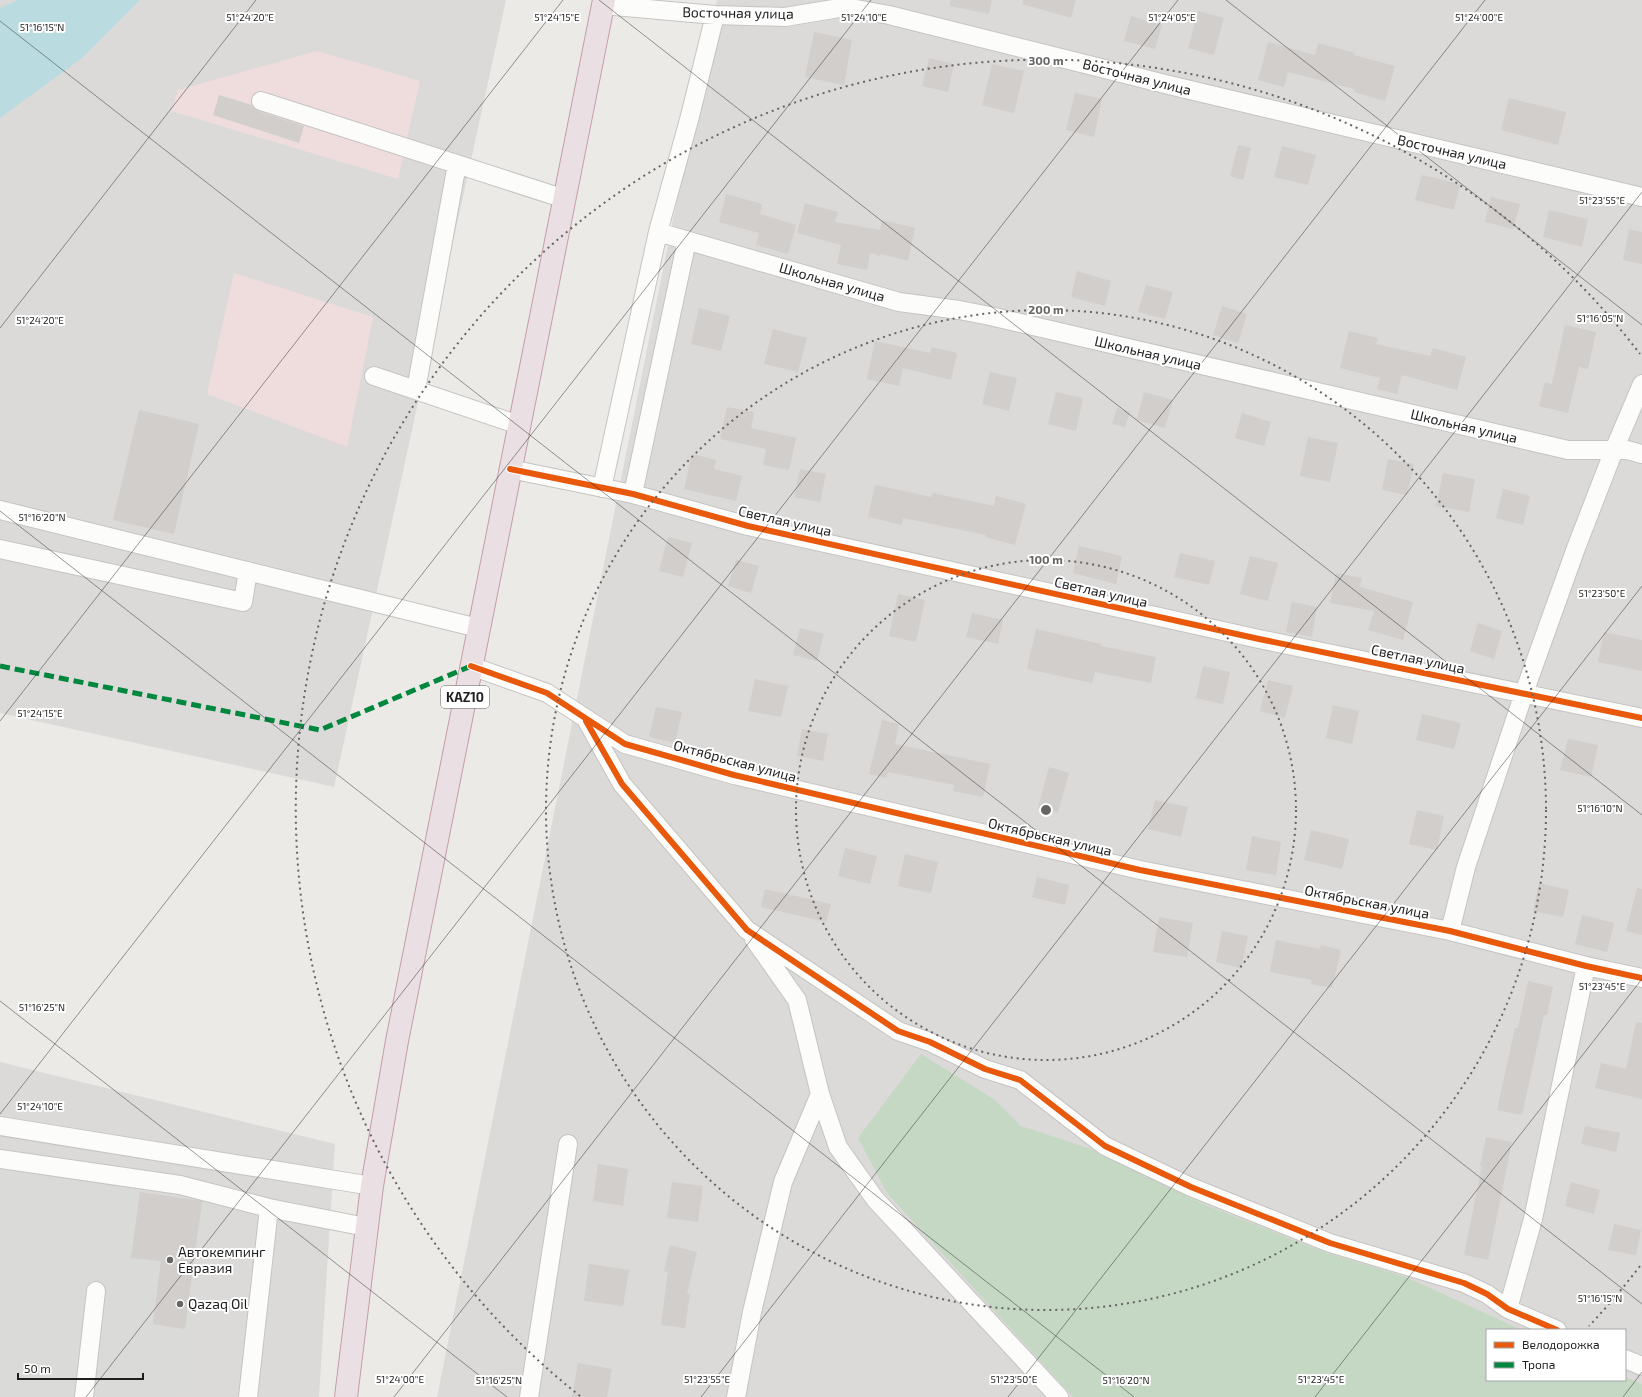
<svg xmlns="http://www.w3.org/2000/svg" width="1642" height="1397" viewBox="0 0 1642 1397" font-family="'Exo 2',sans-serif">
<rect width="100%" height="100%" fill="#eceae7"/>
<path fill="#dbdad8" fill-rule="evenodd" d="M0,0H506L334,787L0,713Z
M717,0H1642V1397H437ZM1487,1330H1625V1380H1487Z
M0,1062L335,1144L319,1397H0Z"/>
<path fill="#efdddd" d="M317,51L420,81L398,179L171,111L178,90Z
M234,273L373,317L347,447L207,394Z"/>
<path fill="#dadad8" d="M0,1168L205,1198L183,1397H0Z"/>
<path fill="#c5d8c4" d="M921,1054L995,1100L1021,1126L1091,1149L1203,1204L1324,1252L1406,1277L1522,1330H1487V1380H1625V1377L1642,1384V1397H1073L887,1193L858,1138Z"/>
<path fill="#badce1" d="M18,0H140L82,58L0,118V8Z"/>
<path fill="#d1cecc" d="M951,0H992L989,14L950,6Z
M1023,0H1076L1071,18L1022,4Z
M1198,11L1224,18L1214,55L1188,48Z
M1131,16L1162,25L1155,49L1124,41Z
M814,32L852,40L844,85L805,77Z
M1268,42L1315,55L1318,43L1355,53L1354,55L1395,66L1385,101L1354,92L1355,89L1288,72L1284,87L1258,80Z
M929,58L954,64L948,92L922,86Z
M992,64L1024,71L1014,113L982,105Z
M1075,93L1102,99L1094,137L1066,130Z
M219,95L252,105L258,111L304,126L299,143L213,115Z
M1509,98L1566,112L1558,145L1501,130Z
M1238,145L1251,148L1243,180L1230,176Z
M1282,146L1316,155L1308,185L1274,177Z
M1422,175L1460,184L1454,210L1415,200Z
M726,194L762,204L760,214L796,225L788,254L756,245L759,233L719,222Z
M1491,197L1520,204L1513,229L1485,222Z
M805,203L838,212L835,222L880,230L882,220L915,228L908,261L881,254L880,256L870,253L867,270L837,264L841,245L797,233Z
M1549,210L1588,219L1582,247L1543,237Z
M1629,229L1642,232V264L1623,260Z
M1077,271L1111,281L1105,306L1071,297Z
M1146,285L1173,292L1165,319L1138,312Z
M1222,306L1247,314L1238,343L1213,335Z
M699,308L730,316L721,351L691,344Z
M1565,325L1596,332L1588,369L1579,367L1568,413L1539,406L1545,382L1552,384Z
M773,329L807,338L798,372L764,364Z
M1349,331L1378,338L1376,344L1430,356L1433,348L1466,357L1457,390L1402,375L1397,394L1377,389L1380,378L1340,368Z
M875,341L930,353L932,347L957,353L951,380L903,368L899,386L867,379Z
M990,372L1017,378L1009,411L982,404Z
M1056,392L1083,398L1076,431L1048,424Z
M1144,392L1173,400L1165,428L1137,420Z
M727,407L754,412L751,428L796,438L789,470L763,465L766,449L720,439Z
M1117,408L1130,412L1125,427L1112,424Z
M139,410L199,424L174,534L113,520Z
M1242,413L1271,422L1264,446L1235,438Z
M1308,437L1338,443L1330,482L1300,476Z
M692,454L716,460L714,469L742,476L736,501L684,489Z
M1388,459L1414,464L1407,495L1382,490Z
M800,469L826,474L820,502L794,497Z
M1443,473L1475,479L1469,512L1436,506Z
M875,485L932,497L933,493L994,506L996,496L1026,504L1015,545L985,537L986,535L903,518L902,525L868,517Z
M1503,489L1530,496L1523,525L1496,518Z
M668,537L692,543L683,577L659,571Z
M1079,546L1122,556L1116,584L1073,573Z
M1180,553L1215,561L1209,585L1174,577Z
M1250,556L1278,563L1268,601L1240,594Z
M736,560L759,566L751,593L728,586Z
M1336,573L1362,578L1360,587L1413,602L1403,640L1368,630L1374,611L1330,603Z
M898,594L925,600L916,642L889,636Z
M1292,602L1317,607L1312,637L1286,632Z
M972,613L1003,620L998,644L966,637Z
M1478,623L1502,631L1494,659L1470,651Z
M800,628L824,634L817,661L793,655Z
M1036,629L1101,644V646L1156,657L1151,683L1095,672L1092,683L1027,669Z
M1604,632L1642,640V671L1598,662Z
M1203,666L1230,672L1223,704L1196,698Z
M755,679L788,686L781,717L748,711Z
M1268,680L1293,686L1285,718L1260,711Z
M1333,705L1359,711L1352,744L1326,738Z
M656,707L682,712L675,743L649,737Z
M1422,714L1461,723L1454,749L1416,740Z
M882,720L899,724L895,744L990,764L983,797L953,791L954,785L888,772L886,778L869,774Z
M802,729L828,734L823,761L797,756Z
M1568,739L1598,745L1591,777L1560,770Z
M1049,767L1069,773L1058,813L1038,808Z
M1155,800L1188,807L1181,837L1148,829Z
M1417,810L1444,816L1437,850L1409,844Z
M1311,830L1349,839L1342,869L1304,860Z
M1252,836L1281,842L1276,875L1246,870Z
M845,848L877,856L870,884L838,876Z
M905,854L938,862L931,893L898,886Z
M1037,877L1069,885L1065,905L1032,897Z
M1539,883L1569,890L1563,917L1533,911Z
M1637,888L1642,889V935L1626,931Z
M765,889L831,904L826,922L761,907Z
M1582,915L1614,923L1607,952L1575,944Z
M1159,917L1193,923L1187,957L1153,952Z
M1222,931L1248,936L1241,968L1216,962Z
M1276,940L1320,949L1321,945L1341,950L1332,988L1311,984L1312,980L1270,972Z
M1528,981L1553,987L1547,1015H1544L1522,1115L1497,1110L1515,1028H1518Z
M1636,1022L1642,1023V1099L1595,1088L1601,1063L1626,1069Z
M1585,1126L1620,1133L1616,1152L1581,1144Z
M1486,1137L1512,1142L1488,1260L1464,1255L1482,1166H1480Z
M598,1164L628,1169L623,1206L593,1201Z
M672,1182L703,1186L698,1222L667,1218Z
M1571,1182L1600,1190L1594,1214L1565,1206Z
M140,1192L202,1201L185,1329L153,1324L161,1261L131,1258Z
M1614,1224L1641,1230L1636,1255L1608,1250Z
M670,1245L697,1252L687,1294H690L685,1328L661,1325L668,1272L664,1271Z
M589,1264L629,1270L623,1306L584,1301Z
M578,1363L612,1369L607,1397H572Z"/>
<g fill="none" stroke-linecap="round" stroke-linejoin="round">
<g stroke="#c5c4c3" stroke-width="20">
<path id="minor" d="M603,5L715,15L785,17L839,8H850L889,15L1169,85L1642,197
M261,101L565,199
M658,232L899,302L959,310L990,316L1568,450H1627L1642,454
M374,376L519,425
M416,390L457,164
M510,469L633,494L748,526L1259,639L1642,718
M602,488L658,232L690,116L715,15
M633,494L687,240
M0,510L478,628
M0,549L243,602L248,571
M471,666L547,693L625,744L734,775L1140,870L1450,931L1586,966L1642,978
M587,721L622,784L747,930L898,1031L930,1042L985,1069L1020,1080L1105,1146L1191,1187L1330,1243L1464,1283L1487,1294L1508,1309L1557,1330
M1450,931L1466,867L1524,693L1576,548L1614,450L1642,384
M754,939L797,1000L820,1094L838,1147L875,1199L1059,1397
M0,1126L372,1186
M0,1159L180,1185L269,1208L366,1227
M1508,1309L1533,1219L1586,966
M1625,1359L1642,1366
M84,1397L96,1291
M248,1397L269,1208
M529,1397L568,1144
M736,1397L752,1312L783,1182L820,1094"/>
</g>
<g stroke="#c39dac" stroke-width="24">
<path id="highway" d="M346,1397L372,1186L397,1041L604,0"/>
</g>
<use href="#minor" stroke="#fcfcfb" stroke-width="18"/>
<use href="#highway" stroke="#eadfe2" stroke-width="22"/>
<path stroke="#00873e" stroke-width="5" stroke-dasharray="10 5" stroke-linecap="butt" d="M0,666L320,730L471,666"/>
<g stroke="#fff" stroke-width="8">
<path id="cycleway" d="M510,469L633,494L748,526L1259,639L1642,718
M471,666L547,693L625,744L734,775L1140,870L1450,931L1586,966L1642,978
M586,721L622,784L747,930L898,1031L930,1042L985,1069L1020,1080L1105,1146L1191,1187L1330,1243L1464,1283L1487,1294L1508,1309L1557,1330"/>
</g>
<use href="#cycleway" stroke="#e8590c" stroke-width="6"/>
</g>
<path fill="none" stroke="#1e1e1e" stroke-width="1" stroke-opacity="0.45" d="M599,0L1642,815M1226,0L1642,325M0,21L1642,1304M0,328L256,0M0,511L1134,1397M0,721L563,0M0,1001L507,1397M0,1114L871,0M86,1397L1178,0M394,1397L1485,0M701,1397L1642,192M1008,1397L1642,586M1315,1397L1642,979M1623,1397L1642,1372"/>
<g fill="none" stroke="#666564" stroke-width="2" stroke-dasharray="2 4">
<circle cx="1046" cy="810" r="250"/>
<circle cx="1046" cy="810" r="500"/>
<path d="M1640 1266A749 749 0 0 1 1589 1326M580 1396A749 749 0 1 1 1640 354"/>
</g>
<g fill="#666564" stroke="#fff" stroke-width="1.5">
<circle cx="170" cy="1260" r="4"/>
<circle cx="180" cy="1304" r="4"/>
</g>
<g text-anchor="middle" stroke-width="4" stroke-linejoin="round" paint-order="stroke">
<rect fill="#fff" stroke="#626262" stroke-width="1" x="441" y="686" width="48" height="22" rx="3"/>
<g font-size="13" font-weight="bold" fill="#1e1e1e">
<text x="465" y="702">KAZ10</text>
</g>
<g font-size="14" fill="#1e1e1e" stroke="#fff">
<text transform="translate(738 13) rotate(1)" y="5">Восточная улица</text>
<text transform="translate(1137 77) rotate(14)" y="5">Восточная улица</text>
<text transform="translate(1452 152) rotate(13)" y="5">Восточная улица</text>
<text transform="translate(832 282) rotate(16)" y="5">Школьная улица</text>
<text transform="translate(1148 353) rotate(13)" y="5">Школьная улица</text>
<text transform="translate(1464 426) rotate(13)" y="5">Школьная улица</text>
<text transform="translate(785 521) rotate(13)" y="5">Светлая улица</text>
<text transform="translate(1101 592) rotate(13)" y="5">Светлая улица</text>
<text transform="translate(1418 659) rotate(12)" y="5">Светлая улица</text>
<text transform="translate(735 761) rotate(15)" y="5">Октябрьская улица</text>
<text transform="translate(1050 837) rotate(13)" y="5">Октябрьская улица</text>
<text transform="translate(1367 902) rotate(11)" y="5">Октябрьская улица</text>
</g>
<g font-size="14" fill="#1e1e1e" stroke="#fff" text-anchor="start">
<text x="178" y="1257">Автокемпинг<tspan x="178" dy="16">Евразия</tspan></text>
<text x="188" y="1309">Qazaq Oil</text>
</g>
</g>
<g font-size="10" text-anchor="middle" fill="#1e1e1e" stroke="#fff" stroke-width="4" stroke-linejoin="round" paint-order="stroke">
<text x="864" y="21">51°24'10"E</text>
<text x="250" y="21">51°24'20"E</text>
<text x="557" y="21">51°24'15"E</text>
<text x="1172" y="21">51°24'05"E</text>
<text x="1479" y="21">51°24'00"E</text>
<text x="42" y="31">51°16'15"N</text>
<text x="1602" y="204">51°23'55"E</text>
<text x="1600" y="322">51°16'05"N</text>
<text x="40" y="324">51°24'20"E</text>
<text x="42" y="521">51°16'20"N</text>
<text x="1602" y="597">51°23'50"E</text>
<text x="40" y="717">51°24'15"E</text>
<text x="1600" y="812">51°16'10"N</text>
<text x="1602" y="990">51°23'45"E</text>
<text x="42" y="1011">51°16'25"N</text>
<text x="40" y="1110">51°24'10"E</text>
<text x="1600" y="1302">51°16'15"N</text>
<text x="400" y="1383">51°24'00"E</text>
<text x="707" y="1383">51°23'55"E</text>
<text x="1014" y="1383">51°23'50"E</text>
<text x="1321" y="1383">51°23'45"E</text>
<text x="499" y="1384">51°16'25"N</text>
<text x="1126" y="1384">51°16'20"N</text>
</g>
<circle cx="1046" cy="810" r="6" fill="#666564" stroke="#fff" stroke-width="2"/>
<g font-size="12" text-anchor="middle" font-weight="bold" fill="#666564" stroke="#fff" stroke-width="4" stroke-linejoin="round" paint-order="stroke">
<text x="1046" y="65">300 m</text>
<text x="1046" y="314">200 m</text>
<text x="1046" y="564">100 m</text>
</g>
<rect x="1486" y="1329" width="140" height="52" fill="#ffffff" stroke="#a5a5a5"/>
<rect x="1494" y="1342" width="20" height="6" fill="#e8590c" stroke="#a5a5a5"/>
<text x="1522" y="1349" font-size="12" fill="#1e1e1e">Велодорожка</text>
<rect x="1494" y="1362" width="20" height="6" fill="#00873e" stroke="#a5a5a5"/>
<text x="1522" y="1369" font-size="12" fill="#1e1e1e">Тропа</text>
<path d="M18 1373v6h125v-6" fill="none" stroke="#1e1e1e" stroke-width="2"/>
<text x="24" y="1373" font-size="12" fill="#1e1e1e" stroke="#ffffff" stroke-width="3" paint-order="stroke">50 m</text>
</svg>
